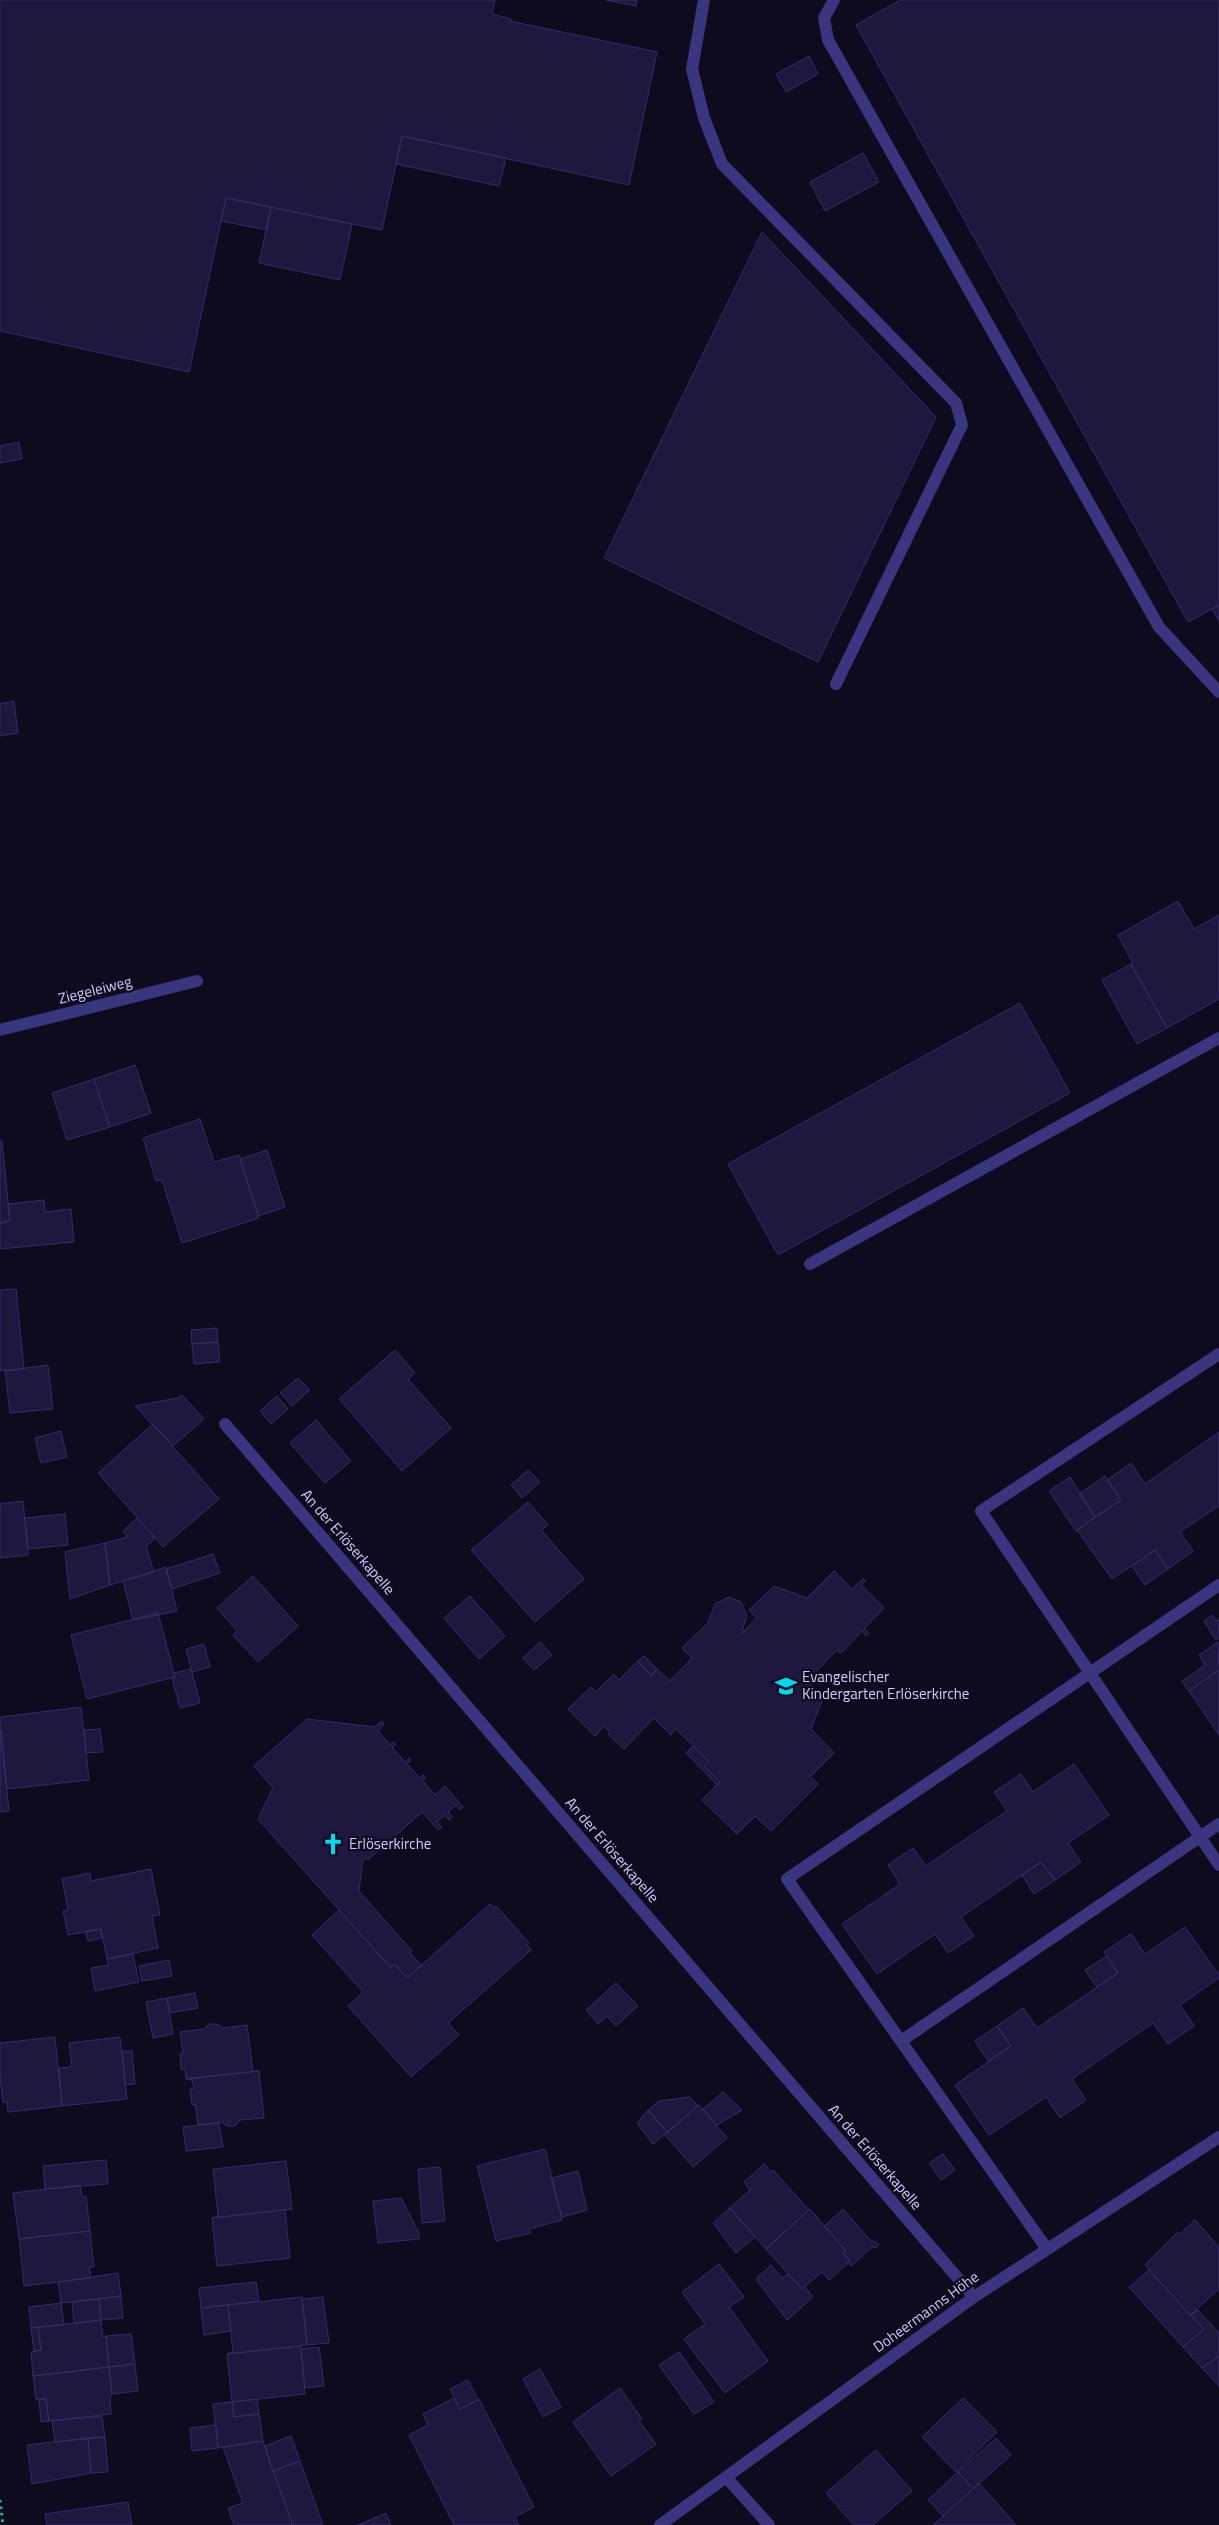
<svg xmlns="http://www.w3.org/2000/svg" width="1219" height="2525" viewBox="0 0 1219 2525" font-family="'Titillium Web',sans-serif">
<rect width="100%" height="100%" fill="#0f0b1e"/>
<path fill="#20173f" stroke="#37296c" d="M0,0H495L492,14L511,19L510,21L657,52L629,185L402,136L382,230L226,198L189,372L0,331Z
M606,0H637L636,6Z
M900,0H1219V605L1188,622L856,25Z
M809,56L818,74L786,92L776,74Z
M402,136L506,158L499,186L396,164Z
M863,153L879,182L825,211L810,182Z
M226,198L271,207L267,230L221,221Z
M271,207L352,224L340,280L259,263Z
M762,232L936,417L818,662L604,558Z
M19,442L22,459L0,463V446Z
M1219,605V621L1212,609Z
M14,701L18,733L0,736V704Z
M1178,901L1194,929L1219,915V999L1167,1028L1131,964L1133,963L1118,935Z
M1131,964L1167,1028L1137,1044L1102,980Z
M1020,1003L1070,1093L778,1255L728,1164Z
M135,1065L151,1113L110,1127L94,1079Z
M94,1079L110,1127L67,1140L52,1093Z
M200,1119L214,1162L239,1155L259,1218L182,1243L162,1180L156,1181L143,1138Z
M0,1141H2L10,1221L0,1223Z
M267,1150L285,1207L258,1216L240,1159Z
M44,1200L45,1212L71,1209L74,1242L0,1249V1223L10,1221L8,1204Z
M16,1289L24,1369L0,1371V1290Z
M217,1328L218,1342L192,1344L191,1330Z
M218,1342L220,1362L194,1364L192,1344Z
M395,1350L415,1373L408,1379L451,1428L402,1471L339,1399Z
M48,1365L53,1409L10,1413L5,1371Z
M298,1378L310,1390L292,1406L280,1393Z
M182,1395L204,1419L173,1446L135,1406L177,1398Z
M277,1396L288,1409L271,1424L260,1411Z
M316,1420L351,1461L325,1483L290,1443Z
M153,1424L219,1499L163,1547L98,1473Z
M61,1431L67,1457L41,1463L35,1438Z
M1219,1432V1506L1180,1532L1193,1551L1168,1569L1155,1550L1112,1579L1077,1530L1121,1500L1107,1480L1131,1463L1145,1484Z
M528,1470L540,1482L522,1498L511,1485Z
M1105,1476L1121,1500L1095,1517L1079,1494Z
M1070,1477L1095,1517L1076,1531L1049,1491Z
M23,1501L28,1555L0,1558V1504Z
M528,1502L548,1525L541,1530L584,1579L535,1622L471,1550Z
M65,1514L68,1545L28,1549L25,1518Z
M137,1518L155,1538L146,1547L154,1572L110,1585L105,1543L128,1537L123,1531Z
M105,1543L110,1585L70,1599L65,1552Z
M1155,1550L1168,1569L1145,1585L1132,1566Z
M213,1554L220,1573L172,1589L166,1569Z
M166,1567L177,1611L133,1620L123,1581Z
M834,1571L852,1589L863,1579L866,1581L861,1585L884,1608L864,1629L869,1633L866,1636L862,1631L843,1651L840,1653L837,1650L807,1681L823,1698L811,1729L834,1753L810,1777L818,1784L771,1831L755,1816L737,1834L702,1800L720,1782L704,1766L709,1761L676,1729L671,1735L654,1718L624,1749L608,1734L610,1732L604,1726L595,1736L568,1709L591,1687L596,1692L614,1674L619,1680L638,1661L651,1676L657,1669L670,1681L692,1658L682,1648L708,1623L715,1604L729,1597L741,1602L747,1616L741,1634L757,1618L749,1610L774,1586L807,1598Z
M253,1576L298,1626L258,1662L233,1635L237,1631L217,1608Z
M470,1596L505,1636L479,1659L444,1618Z
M158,1613L175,1677L87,1699L71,1635Z
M1212,1615L1216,1621L1219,1619V1638L1216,1640L1204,1621Z
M540,1642L552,1655L534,1670L523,1658Z
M1218,1642L1219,1670L1189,1691L1182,1681L1205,1665L1199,1655Z
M204,1644L210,1667L192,1672L186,1649Z
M644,1656L657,1669L651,1676L638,1661Z
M191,1669L200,1703L180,1708L172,1678L175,1677L174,1673Z
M1219,1670V1735L1189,1691Z
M81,1707L89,1780L7,1789L0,1717Z
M307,1719L374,1727L382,1721L384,1724L378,1731L390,1745L393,1742L396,1744L392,1747L405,1762L409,1758L410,1761L407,1764L420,1778L423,1775L425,1778L423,1781L435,1795L445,1786L463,1807L460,1810L456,1805L448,1812L452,1817L449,1820L445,1815L437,1822L442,1827L438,1830L422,1812L369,1859H363L359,1891L412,1951L410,1953L421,1965L407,1978L395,1964L390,1967L258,1819L273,1788L254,1766Z
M0,1729L9,1811L0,1812Z
M100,1729L103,1752L86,1753L84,1730Z
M693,1746L709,1761L704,1766L720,1782L717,1785L686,1753Z
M1074,1764L1109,1815L1068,1843L1081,1862L1055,1880L1041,1862L961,1917L974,1936L948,1953L935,1934L877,1974L842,1924L900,1884L888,1865L913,1848L926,1866L1007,1811L994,1792L1021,1774L1033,1792Z
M1041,1862L1055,1880L1034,1894L1022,1875Z
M151,1869L160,1915L152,1916L158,1948L107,1959L101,1929L68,1935L63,1911L68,1910L62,1879L90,1873L91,1881Z
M490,1904L493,1908L496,1906L529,1943L527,1945L531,1950L448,2023L459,2035L411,2077L348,2006L363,1992L312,1935L339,1910L390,1967L395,1964L407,1978Z
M1185,1927L1219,1975V1978L1180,2005L1194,2026L1168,2044L1153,2023L1072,2079L1086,2100L1060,2118L1046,2097L989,2135L955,2085L1011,2046L997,2026L1023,2008L1037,2028L1118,1973L1104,1952L1131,1934L1145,1954Z
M101,1929L102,1938L88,1941L86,1931Z
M133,1954L139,1982L95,1991L91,1968L109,1965L107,1959Z
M1107,1956L1118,1973L1097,1987L1085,1970Z
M169,1960L172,1976L142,1981L139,1966Z
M616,1983L638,2006L616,2026L607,2016L598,2024L586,2010Z
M195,1993L198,2008L170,2013L167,1998Z
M167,1998L173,2034L153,2038L146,2002Z
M209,2024H217L223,2028L247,2025L253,2071H259L186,2079L185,2069L181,2070L180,2054L183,2053L180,2032L204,2029Z
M997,2026L1011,2046L988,2061L975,2041Z
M55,2037L62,2106L8,2112L7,2102H3L0,2077V2043Z
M120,2037L127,2099L62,2106L59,2068L72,2067L69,2043Z
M122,2051H132L135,2084L125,2085Z
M259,2071L264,2118L240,2120L235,2126H227L221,2122L198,2125L195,2104L192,2105L190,2089L194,2088L192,2080L186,2079Z
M723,2092L742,2110L717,2125L703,2109Z
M690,2097L698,2106L667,2132L648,2110L659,2101Z
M699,2105L727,2138L693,2167L665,2135Z
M648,2110L667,2132L653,2144L637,2123Z
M219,2123L223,2147L186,2151L183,2127Z
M545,2149L562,2220L529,2229L531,2233L496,2241L477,2166Z
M943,2154L955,2170L941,2180L929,2163Z
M106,2160L108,2184L45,2189L43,2166Z
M286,2161L292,2209L212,2218L218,2216L213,2169Z
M764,2164L771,2172L773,2170L809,2210L766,2249L730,2208L750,2190L744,2182Z
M440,2167L445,2221L422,2223L418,2169Z
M578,2171L587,2210L562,2217L551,2178Z
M80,2185L82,2197L86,2196L90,2231L19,2239L13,2193Z
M401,2198L419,2233V2239L378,2243L373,2201Z
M730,2208L755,2237L736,2253L713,2223Z
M292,2209L285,2210L290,2258L217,2266L212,2218Z
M810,2209L846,2251L843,2253L850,2261L829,2280L822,2272L802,2289L766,2249Z
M843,2209L870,2240L879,2244L876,2248L872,2247L851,2266L848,2262L850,2261L843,2253L846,2251L824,2226Z
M1195,2220L1219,2247V2289L1190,2315L1145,2265L1178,2232L1180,2234Z
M90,2231L94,2267H89L91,2278L24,2286L19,2239Z
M719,2264L744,2297L729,2307L768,2361L725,2393L684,2339L705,2324L682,2292Z
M771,2265L782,2278L788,2274L802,2289L805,2287L813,2297L787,2320L756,2279Z
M1149,2270L1190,2315L1198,2310L1191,2315L1204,2329L1183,2347L1129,2287Z
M118,2273L121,2296L61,2303L58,2282Z
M256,2282L259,2301L201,2308L199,2288Z
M121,2296L123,2318L101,2320L99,2299Z
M302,2297L307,2345L227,2354L233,2352L228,2305Z
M323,2297L329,2343L307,2345L302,2299Z
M99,2299L101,2320L74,2324L72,2302Z
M61,2303L64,2325L31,2328L29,2307Z
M228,2305L231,2331L204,2335L201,2308Z
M1198,2310L1219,2333V2356L1202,2368L1183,2347L1204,2329L1191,2315Z
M101,2320L103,2337L106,2336L109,2367L33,2376L31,2352L41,2350L38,2327Z
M38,2327L41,2350L34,2351L31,2328Z
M131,2334L135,2364L109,2367L106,2336Z
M301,2346L305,2394L232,2402L227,2354Z
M319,2347L324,2386L305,2388L301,2349Z
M679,2352L714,2402L694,2414L659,2365Z
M1219,2356V2386L1202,2368Z
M135,2364L138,2391L112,2394L109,2367Z
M109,2367L112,2394L110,2398L111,2414L49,2421L46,2399L36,2400L33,2376Z
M540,2369L561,2407L543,2417L523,2379Z
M468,2380L478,2400L460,2409L450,2389Z
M620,2388L642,2419L639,2421L656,2444L611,2476L573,2422Z
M454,2398L460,2409L479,2399L534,2507L515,2517L519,2525H454L409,2435L428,2425L423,2414Z
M963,2398L997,2432L956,2472L922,2437Z
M39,2399H46L49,2421L41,2422Z
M257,2399L259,2414L234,2417L232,2402Z
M232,2402L234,2417L259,2414L263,2441L218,2448L213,2404Z
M102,2416L105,2437L55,2442L52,2421Z
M216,2425L218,2448L192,2451L190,2428Z
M291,2436L300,2461L273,2471L265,2446Z
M105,2437L108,2472L91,2473L88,2438Z
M88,2438L91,2473L32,2484L27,2445Z
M996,2438L1011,2455L973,2489L958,2472Z
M263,2441L273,2471L293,2525H234L228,2508L243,2503L223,2447Z
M876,2450L912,2491L873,2525H854L826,2493Z
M300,2461L323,2525H293L273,2471Z
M958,2472L973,2489L943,2516L928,2500Z
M979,2483L1016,2525H933L973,2489Z
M128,2502L132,2525H47L45,2514Z
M386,2513L391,2525H358Z"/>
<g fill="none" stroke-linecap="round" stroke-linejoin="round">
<path stroke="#2bb1ab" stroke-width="3" stroke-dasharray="2.5 4" stroke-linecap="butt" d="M0,2500L3,2525"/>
<path stroke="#39357e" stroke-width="12" d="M704,0L692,69L704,118L722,164L956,403L962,425L836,684
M834,0L824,18L828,40L1159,627L1219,692
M810,1264L1219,1038
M1219,1354L981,1511L1219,1865
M901,2041L1219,1824
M1047,2249L787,1879L1219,1585"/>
<path stroke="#39357e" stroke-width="12" d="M0,1030L197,981
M225,1424L974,2297
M726,2477L769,2525
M660,2525L974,2297L1219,2137"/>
</g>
<defs>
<g id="school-bare" transform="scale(1.725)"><path d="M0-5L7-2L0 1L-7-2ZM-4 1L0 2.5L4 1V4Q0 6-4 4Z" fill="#00d7f4" stroke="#0f0b1e" stroke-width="2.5" paint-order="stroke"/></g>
<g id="church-bare" transform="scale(1.725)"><path d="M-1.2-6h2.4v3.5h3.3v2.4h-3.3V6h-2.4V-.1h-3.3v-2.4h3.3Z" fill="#00d7f4" stroke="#0f0b1e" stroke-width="2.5" paint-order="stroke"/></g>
</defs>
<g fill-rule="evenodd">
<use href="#school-bare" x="786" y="1686"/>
<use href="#church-bare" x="333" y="1844"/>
</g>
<g text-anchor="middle" stroke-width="4.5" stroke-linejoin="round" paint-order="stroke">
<g font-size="15" fill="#d0c9ff" stroke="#0f0b1e">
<text transform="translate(95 990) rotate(-14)" y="5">Ziegeleiweg</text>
<text transform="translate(348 1542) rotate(49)" y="5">An der Erlöserkapelle</text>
<text transform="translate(612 1850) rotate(49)" y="5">An der Erlöserkapelle</text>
<text transform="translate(875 2157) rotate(49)" y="5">An der Erlöserkapelle</text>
<text transform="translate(926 2312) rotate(-36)" y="5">Doheermanns Höhe</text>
</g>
<g font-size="15" fill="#d0c9ff" stroke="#0f0b1e" text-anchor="start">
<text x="802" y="1682">Evangelischer<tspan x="802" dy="17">Kindergarten Erlöserkirche</tspan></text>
<text x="349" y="1849">Erlöserkirche</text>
</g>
</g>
</svg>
